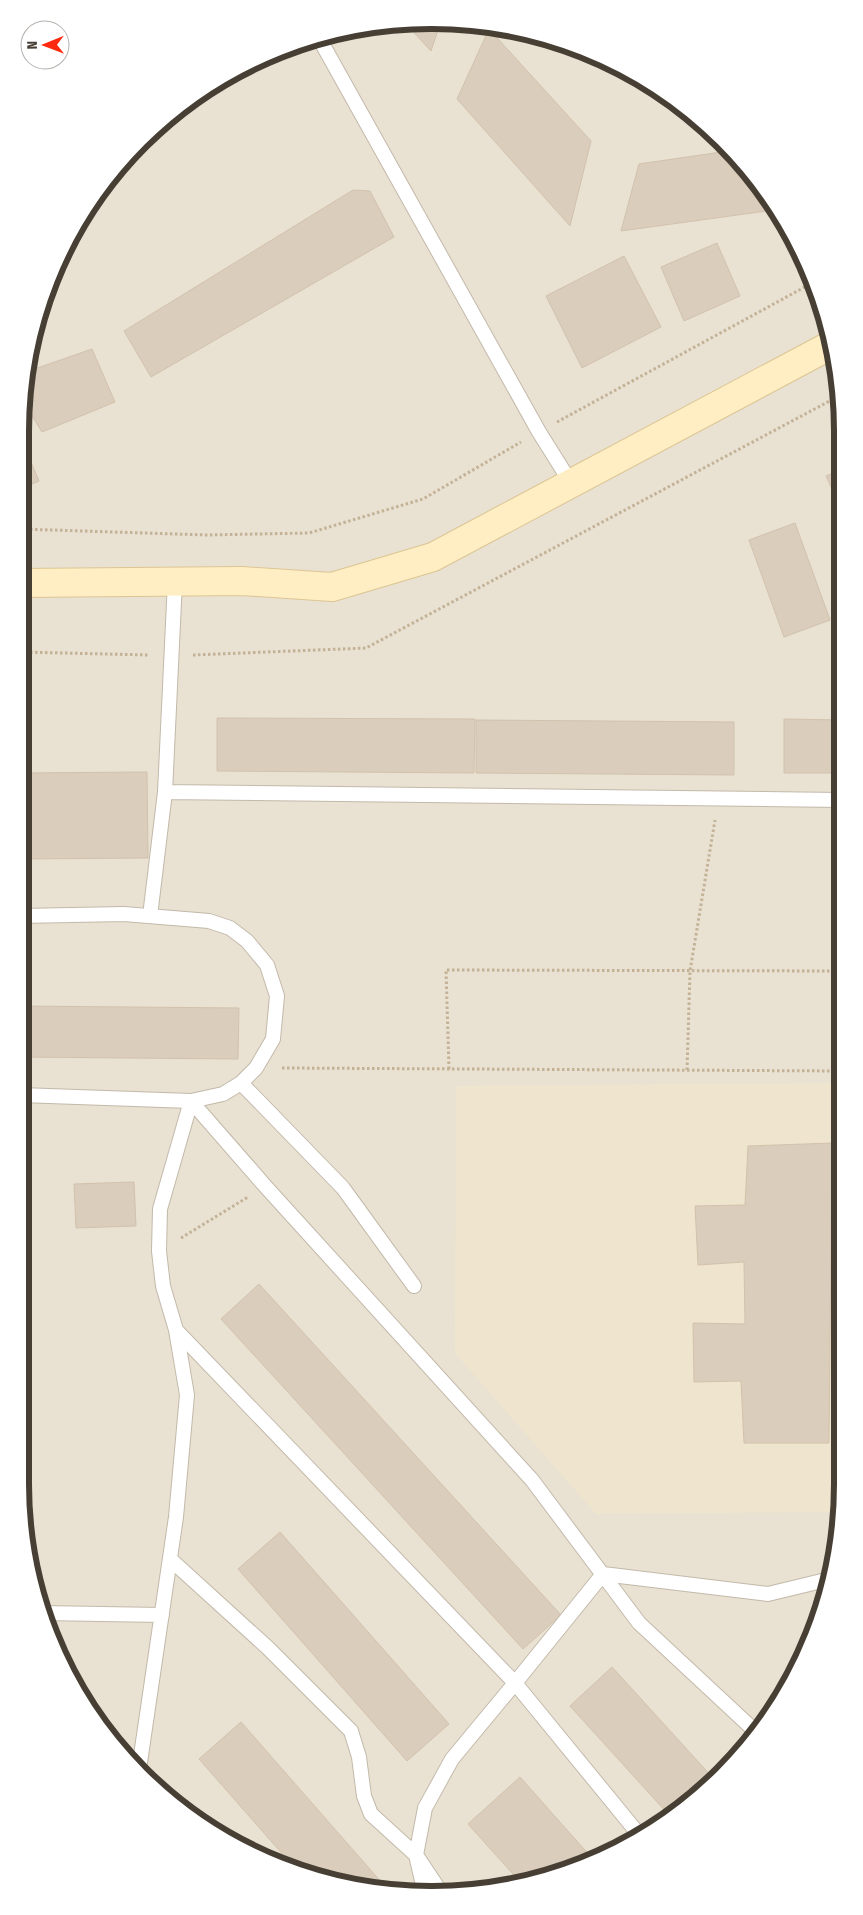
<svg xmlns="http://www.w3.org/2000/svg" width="863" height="1915" viewBox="0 0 863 1915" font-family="'Fira Sans Condensed',sans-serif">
<rect width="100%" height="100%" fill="#f4efe5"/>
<path fill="#e9e1d2" d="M431,20L511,28L589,51L682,105L758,181L812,274L839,378L843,1484L835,1564L812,1641L741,1755L637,1840L511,1887L431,1895L352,1887L226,1840L122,1755L75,1689L42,1616L20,1484V431L28,352L51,274L89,203L140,141L203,90L274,51L351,28Z"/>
<path fill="#efe4cd" d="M842,1083L843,1484L840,1512L596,1514L455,1353L456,1086Z"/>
<path fill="#dacdbc" stroke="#d2c2ac" d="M431,20L441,21L431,51L405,23Z
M489,29L591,141L570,226L457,99Z
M728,151L758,181L774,210L621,231L639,164Z
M353,190L370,191L394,237L151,377L124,331Z
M717,243L740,296L684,321L661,267Z
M624,256L661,327L582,368L546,296Z
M92,349L115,402L42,432L23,401L26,372Z
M20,436L39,481L20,489Z
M840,470V506L826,476Z
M795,523L830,620L784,637L749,540Z
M217,718L475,719L474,773L217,771Z
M784,719L841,720V773H784Z
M476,720L734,722V775L476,773Z
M147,772L148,858L20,859V773Z
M20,1006L239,1008L238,1059L20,1057Z
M832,1143L829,1443H744L741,1381L694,1382L693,1323L745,1324L744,1262L698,1265L695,1206L745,1205L748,1146Z
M134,1182L136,1226L76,1228L74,1184Z
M259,1284L561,1615L523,1649L221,1319Z
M280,1532L449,1724L407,1761L238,1569Z
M612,1667L713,1778L668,1814L570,1706Z
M241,1722L389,1891L352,1887L292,1865L199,1759Z
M520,1777L591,1857L521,1883L468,1824Z"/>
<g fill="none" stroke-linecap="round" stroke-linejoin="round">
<g stroke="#c3b9aa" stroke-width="16">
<path id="lane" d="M319,38L539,432L571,483
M165,792L841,800
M150,916L165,792L175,581
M241,1083L343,1188L414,1286
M20,1095L191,1101L223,1094L241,1083L256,1068L273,1039L277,996L267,965L247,941L230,928L209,921L124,914L20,916
M191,1101L266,1187L532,1480L639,1623L755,1731
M176,1330L515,1683L603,1574
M170,1559L268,1648L351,1731L359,1757L364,1796L371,1814L416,1855L442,1894
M603,1574L768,1594L830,1579
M41,1613L162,1615
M139,1769L176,1517L187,1395L176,1330L163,1286L159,1251L160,1209L191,1101
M425,1894L416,1855L425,1808L452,1759L515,1683L641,1837"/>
</g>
<g stroke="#dcc592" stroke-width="30">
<path id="secondary" d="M20,583L242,581L332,587L433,557L831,345"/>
</g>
<path stroke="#c3b296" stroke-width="3" stroke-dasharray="2.5 2.5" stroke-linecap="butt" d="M557,422L814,282
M20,529L207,535L309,533L423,499L521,442
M20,652L149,655
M193,655L366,648L839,396
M282,1068L842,1071
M449,1069L446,970L841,971
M687,1070L690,971L715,820
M181,1238L248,1197"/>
<use href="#lane" stroke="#fff" stroke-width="14"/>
<use href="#secondary" stroke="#ffeec4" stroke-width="28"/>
</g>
<path d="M0 0H863V1915H0ZM431 29H432A402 402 0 0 1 834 431V1484A402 402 0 0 1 432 1886H431A402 402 0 0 1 29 1484V431A402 402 0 0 1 431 29Z" fill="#fff" fill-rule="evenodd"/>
<path fill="none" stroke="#473f34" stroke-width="6" d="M431 29H432A402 402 0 0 1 834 431V1484A402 402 0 0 1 432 1886H431A402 402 0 0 1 29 1484V431A402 402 0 0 1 431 29Z"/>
<g transform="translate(45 45) rotate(269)"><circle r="24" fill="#ffffff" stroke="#b5b2ae"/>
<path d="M0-4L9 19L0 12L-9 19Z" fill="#ff2b11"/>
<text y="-8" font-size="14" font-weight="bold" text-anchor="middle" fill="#473f34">N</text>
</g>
</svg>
